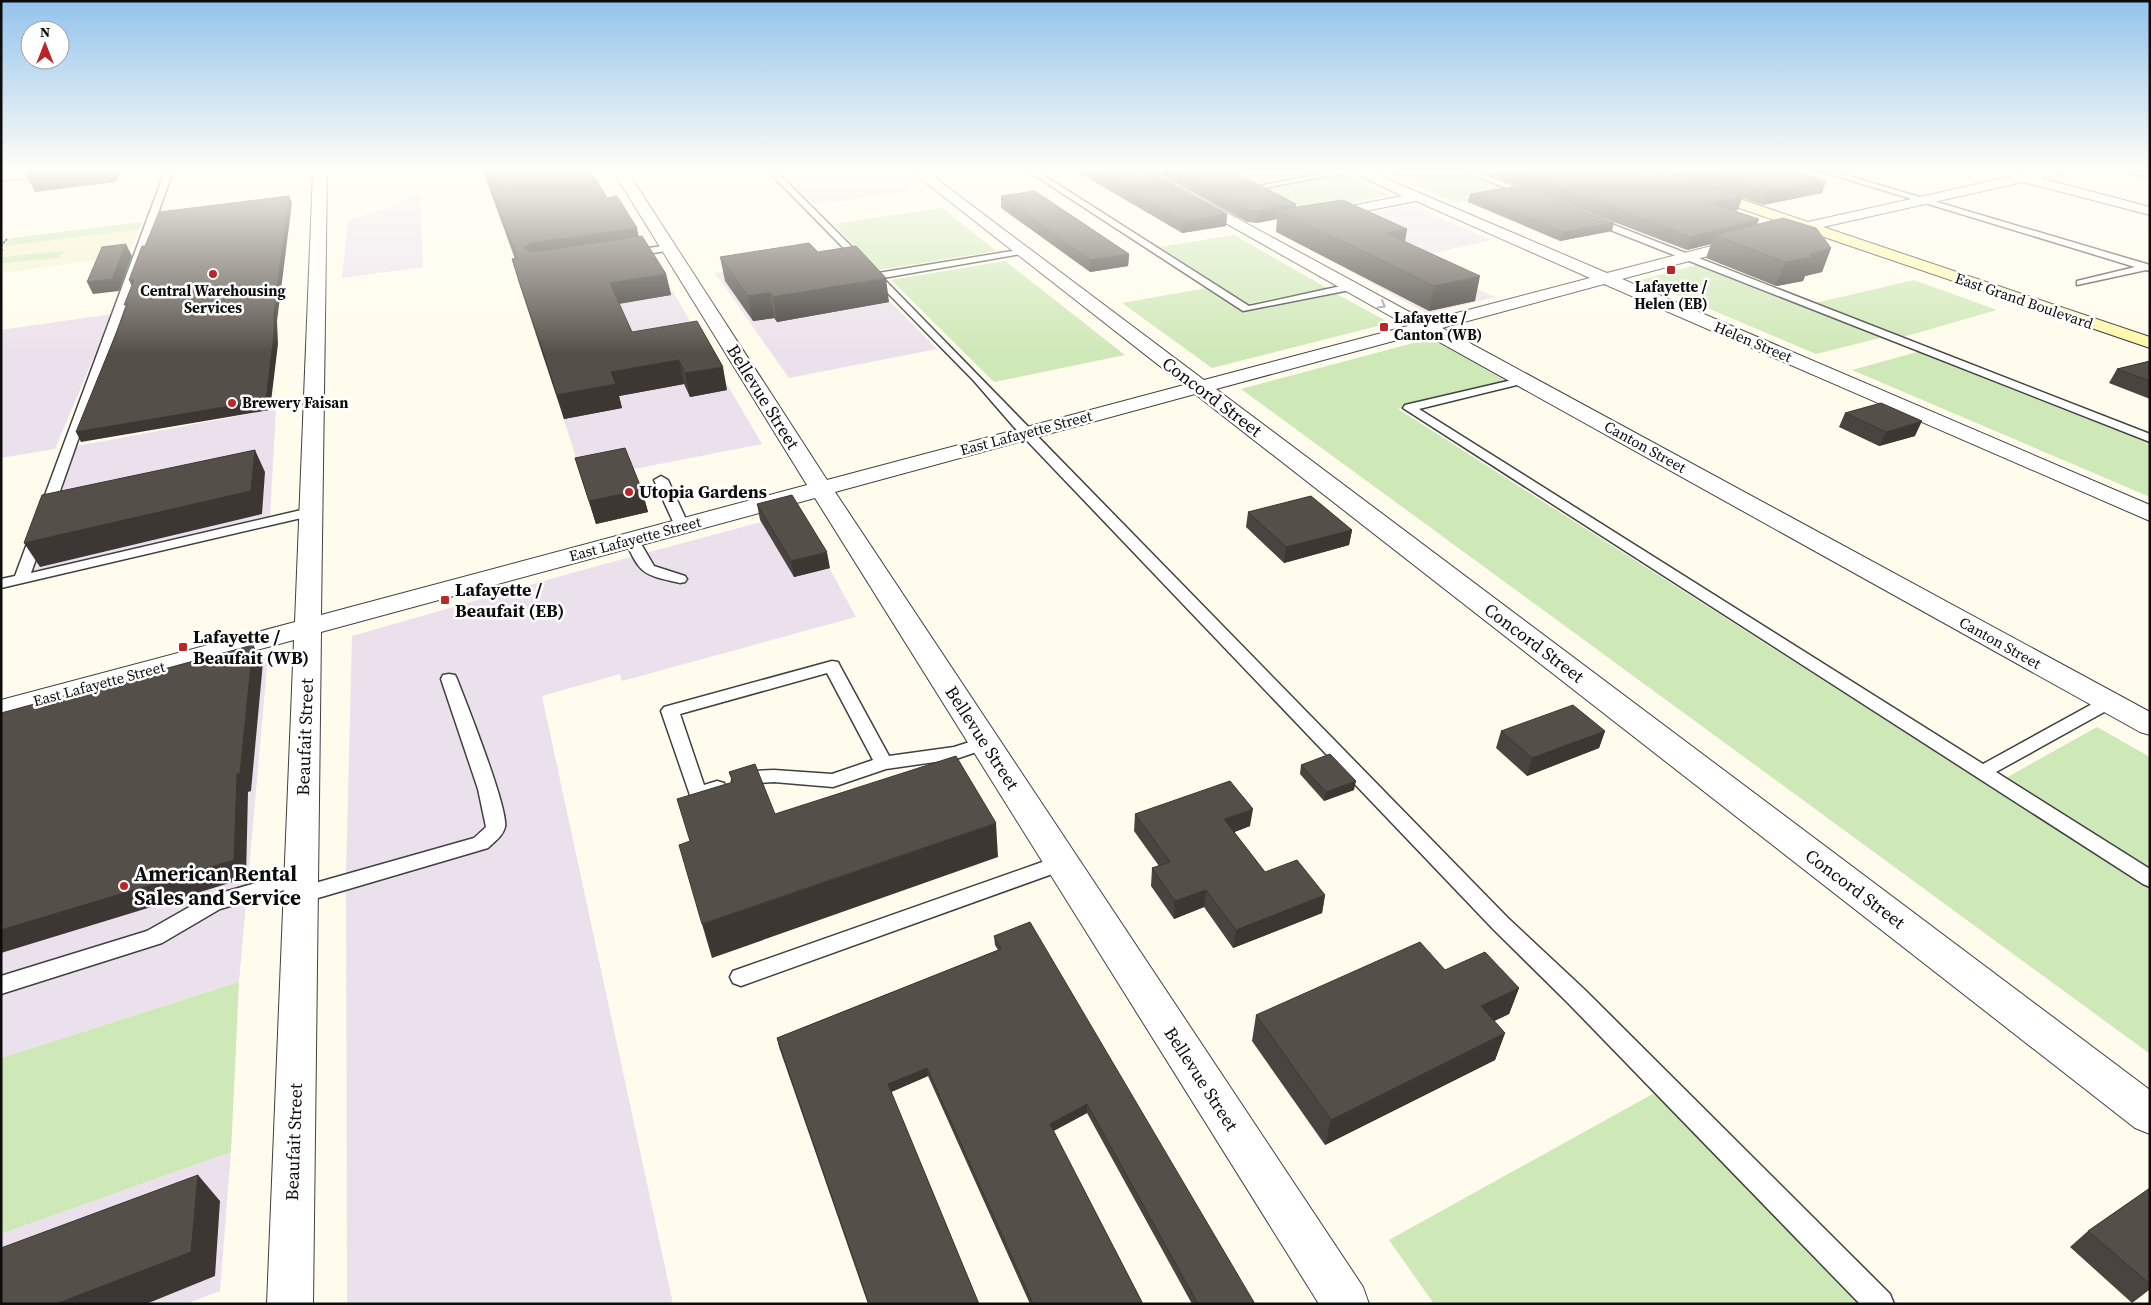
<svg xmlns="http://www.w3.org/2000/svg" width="2151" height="1305" viewBox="0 0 2151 1305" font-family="'Source Serif 4',serif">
<rect width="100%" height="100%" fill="#fffced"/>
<path fill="#ebe1ec" d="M815,171H893L917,190L814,205L784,175Z
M420,193L423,267L342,278L348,220L393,206Z
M1411,205L1491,240L1410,259L1495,297L1428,314L1278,232Z
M645,244L762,444L583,479L513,264Z
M841,252L937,349L789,378L715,273Z
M112,314L55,449L1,458V330Z
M276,409L270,517L32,572L77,446Z
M799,512L856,617L622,681L620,674L542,696L673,1304H347L346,873L352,636L586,569Z
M268,656L239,982L1,1058V728Z
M231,1152L220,1291L186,1304H1V1234Z"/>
<path fill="#f4f2ce" d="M142,222L128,256L1,273L2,240Z"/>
<path fill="#cfe8b7" d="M1219,171H1334L1336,172L1249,186Z
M1382,171H1458L1513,193L1456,203Z
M1342,174L1391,195L1302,212L1255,189Z
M942,208L996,251L879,270L833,224Z
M142,222L139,229L5,246L12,238Z
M1234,235L1327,288L1247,304L1160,247Z
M65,251L58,258L1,263V257Z
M1005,261L1125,355L994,382L891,280Z
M1696,265L1884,337L1816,354L1641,280Z
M1914,280L1997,310L1903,337L1815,303Z
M1207,288L1244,311L1335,293L1390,323L1212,368L1122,303Z
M1432,338L1506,381L1398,409L2150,889V1054L1241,389Z
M1917,352L2150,444V497L1852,370Z
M2097,727L2150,757V870L2004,779Z
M239,982L231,1152L1,1234V1058Z
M1658,1091L1865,1304H1434L1389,1240Z"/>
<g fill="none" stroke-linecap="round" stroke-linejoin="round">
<g stroke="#404040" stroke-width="3">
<path id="service" d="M165,171H173L31,573L310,508L317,512L310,516L1,588V579L15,576Z
M768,171H776L878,273L1024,249V253L1021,254L883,278L1508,918L1584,989L1890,1294L1894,1304H1860L1568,1003L1494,930L1013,426L974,381Z
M1028,171H1037L1249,306L1350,284L1355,287L1350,290L1243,311Z
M1338,171H1355L1258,189L1254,187Z
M1464,171H1475L1533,194L1526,196Z
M1820,171H1832L2150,265V271L2146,270L2077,285V281L2135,267Z
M2128,171L2150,173V177L2129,173Z
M1590,218H1596L2150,434V442L1590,222Z
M669,245L674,248L672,250L629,257L624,254L629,251Z
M1525,377L1529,378V382L1419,409L1983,764L2103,698H2115L2118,702L2115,706L1996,772L2150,869V887L2143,884L1403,408L1405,405Z
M661,476L668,480L689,526L687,529L682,530L675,526L654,480Z
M632,536L637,537L654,566L685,576L687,579L685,582L680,583C644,575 640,575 625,540Z
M832,661L838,662L840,666L889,756L954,747L985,737L991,739L994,743L991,747L956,759L886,769L833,787L774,782L755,783L741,787L734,786L732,781L734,776L754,771L774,770L832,774L873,760L827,673L680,714L704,785L717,781L724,783L726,788L724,793C713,796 702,801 691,798L661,711L664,707Z
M449,674L455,675L457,679C466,702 509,810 505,827C503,836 494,842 488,848L301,903L294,901L291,895L294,889L474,838L486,827L478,789L441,679L443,675Z
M1062,855L1069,858L1072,863L1069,868L741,986L733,983L730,977L733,971Z
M301,870L308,873L311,878L308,883L220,909L162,943L1,994V976L147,931L207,897Z"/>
</g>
<g stroke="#404040" stroke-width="2">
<path id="minor" d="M20,171H64L57,175L1,181V173Z
M313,171H327L321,615L807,485L613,171H627L827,480L1184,385L911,171H926L1204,380L1408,326L1133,171H1150L1426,321L1590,278L1416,201L1326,219L1321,218L1319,215L1321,212L1402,196L1350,171H1368L1607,273L1781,228L2036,171H2061L2059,174L2040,178L2150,207V215L2023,182L1783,236L1622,279L2150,505V521L1604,284L1442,328L2150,712V735L2140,732L1423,333L1216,389L2150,1090V1134L2135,1128L1195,394L835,492L1363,1287L1369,1304H1319L815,498L321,632L313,1304H267L294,640L1,719V700L295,622Z"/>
</g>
<g stroke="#2f2f2f" stroke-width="2">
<path id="secondary" d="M1637,171H1657L2150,337V348L1639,174Z"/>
</g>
<path stroke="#2f2f2f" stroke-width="2" stroke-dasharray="2.5 1" stroke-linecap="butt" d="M1,246L7,239
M1,250H3"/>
<use href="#service" fill="#fff" fill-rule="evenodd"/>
<use href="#minor" fill="#fff" fill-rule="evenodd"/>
<use href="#secondary" fill="#fef8a9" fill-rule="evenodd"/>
</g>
<path fill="#49443f" d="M483,171H591L607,198L639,236L666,274L671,295L619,304L632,332L727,390L690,397L684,384L619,396L622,408L564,419L518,280L512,259H515Z
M1076,171H1148L1227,214L1226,226L1182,233Z
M1154,171H1232L1296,204L1295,207L1407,229L1405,241L1475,301L1429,311L1276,232L1277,219L1257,223L1247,222Z
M1480,171H1819L1818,172L1805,174L1826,181L1822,193L1763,205L1742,198L1738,210L1733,211L1758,224L1831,248L1822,272L1805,276L1803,281L1776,286L1706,258L1711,244L1687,250Z
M1470,194L1612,231L1560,241L1468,202Z
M1001,196L1129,254L1128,266L1090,272L1001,208Z
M818,252L889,302L777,322L774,318L753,321L725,281L720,257Z
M2150,361V399L2109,383L2117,369Z
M1845,413L1915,436L1879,446L1839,427Z
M575,458L642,490L648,512L596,524Z
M757,504L830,568L794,577L760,520Z
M1248,512L1352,530L1349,545L1284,563L1246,527Z
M1501,731H1605L1599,748L1527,776L1496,748Z
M1301,765L1354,790L1324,801L1300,774Z
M1135,814L1250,826L1234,832L1265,872L1325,895L1322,913L1233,948L1204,907L1174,919L1151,886L1152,868L1159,866L1134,831Z
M994,936L1255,1304H1192L1087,1113L1053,1131L1143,1304H1030L928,1076L891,1092L979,1304H868L779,1047L777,1038L998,950L995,945Z
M1445,970L1519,988L1509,1014L1494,1021L1505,1033L1495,1060L1325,1145L1252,1041L1256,1015Z
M2150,1188V1289L2132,1303L2070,1247L2088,1231Z"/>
<path fill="#3c3733" d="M61,171H121L116,182L35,192L26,175Z
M1780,171H1819L1818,172L1777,179Z
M1826,181L1822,193L1763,205L1767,192Z
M289,196L292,203L277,321L278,344L270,410L81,442L76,432L274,312Z
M1742,197L1738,210L1705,216L1710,203Z
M1296,204L1294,215L1278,210L1277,219L1257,223L1258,211Z
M1227,214L1226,226L1182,233L1183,222Z
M1759,219L1754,233L1714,235L1711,244L1687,250L1691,237Z
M1614,223L1612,231L1560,241L1563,232Z
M637,228L641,247L537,263L524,248L531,243Z
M1407,229L1403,252L1386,233Z
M126,244L132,256L119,291L93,294L87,282Z
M1831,248L1822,272L1805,276L1803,281L1776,286L1785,262L1810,254Z
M1129,254L1128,266L1090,272V260Z
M666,274L671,295L615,304L610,283Z
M1480,276L1475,301L1429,311L1434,286Z
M886,278L889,302L777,322L773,297Z
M129,280H134L133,289Z
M770,293L774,318L753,321L748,296Z
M679,360L684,384L619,396L622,408L564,419L557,395L611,372Z
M723,367L727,390L690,397L685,373Z
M1922,421L1915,436L1879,446L1886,432Z
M255,450L265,472L262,514L40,567L24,543Z
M642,490L648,512L596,524L589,501Z
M1352,530L1349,545L1284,563L1286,547Z
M827,552L830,568L794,577L791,561Z
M253,645L263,662L251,791L248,792L246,878L1,953V930L237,774Z
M1605,731L1599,748L1527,776L1532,758Z
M1356,781L1354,790L1324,801L1326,792Z
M1253,809L1250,826L1222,837L1224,819Z
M996,823L998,857L712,958L702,924Z
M1206,890L1204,907L1174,919L1175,901Z
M1325,895L1322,913L1233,948L1236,930Z
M1519,988L1509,1014L1471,1032L1481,1006Z
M1505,1033L1495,1060L1325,1145L1331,1120Z
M927,1068L928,1076L889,1093L888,1084Z
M1087,1104V1113L1050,1133V1124Z
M198,1175L220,1201L215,1276L146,1304H56Z
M2150,1288V1289L2132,1303Z"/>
<path fill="#554f49" stroke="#3c3733" d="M28,171H61L26,175Z
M485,171H591L607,198L617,196L637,228L531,243L524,248L532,252L642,236L666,274L610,283L632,332L697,321L723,367L685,373L679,360L611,372L616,384L557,395L512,259L517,258Z
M1094,171H1148L1227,214L1183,222Z
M1174,171H1232L1296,204L1258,211H1248Z
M1515,171H1664L1742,197L1710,203L1759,219L1691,237Z
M1704,171H1795L1826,181L1767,192Z
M1518,186L1614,223L1563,232L1470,194Z
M1035,191L1129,254L1090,260L1001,196Z
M289,196L274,312V335L266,400L76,432L128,304L124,305L134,280H129L142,246H145L159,212Z
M1343,200L1407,229L1386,233L1480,276L1434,286L1278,210Z
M1783,218L1816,228L1831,248L1810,254L1812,257L1785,262L1714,235Z
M809,243L818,252L856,246L886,278L773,297L770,293L748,296L720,257Z
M126,244L112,279L87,282L102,247Z
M2150,361V381L2117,369Z
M1881,403L1922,421L1886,432L1845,413Z
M625,448L642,490L589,501L575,458Z
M255,450L251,491L24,543L42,495Z
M792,495L827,552L791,561L757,504Z
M1311,496L1352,530L1286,547L1248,512Z
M253,645L240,773L237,774L234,860L1,930V713Z
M1573,705L1605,731L1532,758L1501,731Z
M1330,754L1356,781L1326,792L1301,765Z
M956,756L996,823L702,924L679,845L690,841L677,799L733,782L729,772L755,764L775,814Z
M1230,781L1253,809L1224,819L1265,872L1297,860L1325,895L1236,930L1206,890L1175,901L1152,868L1170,862L1135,814Z
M1030,922L1255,1304H1198L1087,1104L1050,1124L1143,1304H1033L927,1068L888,1084L979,1304H869L777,1038L1001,949L994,936Z
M1420,942L1445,970L1485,952L1519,988L1481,1006L1505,1033L1331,1120L1256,1015Z
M198,1175L191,1252L56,1304H1V1248Z
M2150,1188V1284L2088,1231Z"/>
<defs><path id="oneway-chevron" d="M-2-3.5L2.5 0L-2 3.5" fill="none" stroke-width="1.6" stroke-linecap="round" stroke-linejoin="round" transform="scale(1.25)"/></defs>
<use stroke="#9e9e9e" href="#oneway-chevron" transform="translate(1382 305) rotate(29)"/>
<linearGradient id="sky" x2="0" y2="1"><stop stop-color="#93c3ed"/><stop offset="0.48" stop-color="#fffef7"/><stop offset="1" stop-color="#fffef7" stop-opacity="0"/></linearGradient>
<rect width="2151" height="354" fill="url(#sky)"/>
<g fill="#bb2728" stroke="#fff" stroke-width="2">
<rect x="1666" y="265" width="10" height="10" rx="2.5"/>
<circle cx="213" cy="274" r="5"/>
<rect x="1379" y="322" width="10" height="10" rx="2.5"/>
<circle cx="232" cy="403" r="5"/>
<circle cx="629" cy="492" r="5"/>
<rect x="440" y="595" width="10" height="10" rx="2.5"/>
<rect x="178" y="642" width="10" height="10" rx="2.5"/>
<circle cx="124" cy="886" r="5"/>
</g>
<g text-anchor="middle" stroke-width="5" stroke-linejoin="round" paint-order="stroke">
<g font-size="15" font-weight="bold" fill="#0d0d0d" stroke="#fff">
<text x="1671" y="292">Lafayette /<tspan x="1671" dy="17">Helen (EB)</tspan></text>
<text x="213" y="296">Central Warehousing<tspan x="213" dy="17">Services</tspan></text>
<text x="1394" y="323" text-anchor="start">Lafayette /<tspan x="1394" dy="17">Canton (WB)</tspan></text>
<text x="242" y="408" text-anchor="start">Brewery Faisan</text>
</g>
<g font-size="15" fill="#0d0d0d" stroke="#fff">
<text transform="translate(2024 301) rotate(19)" y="5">East Grand Boulevard</text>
<text transform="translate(1753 342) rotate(23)" y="5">Helen Street</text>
<text transform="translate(1026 433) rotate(-15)" y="5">East Lafayette Street</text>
<text transform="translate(1645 447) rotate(29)" y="5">Canton Street</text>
<text transform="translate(635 539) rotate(-15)" y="5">East Lafayette Street</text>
<text transform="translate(2000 643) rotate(29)" y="5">Canton Street</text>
<text transform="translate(99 684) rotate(-15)" y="5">East Lafayette Street</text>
</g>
<g font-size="18" fill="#0d0d0d" stroke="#fff">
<text transform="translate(763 397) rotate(58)" y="6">Bellevue Street</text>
<text transform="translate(1212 397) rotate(37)" y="6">Concord Street</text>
<text transform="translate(1534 643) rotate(37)" y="6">Concord Street</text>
<text transform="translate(305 737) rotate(-88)" y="6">Beaufait Street</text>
<text transform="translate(982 738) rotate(57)" y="6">Bellevue Street</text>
<text transform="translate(1855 889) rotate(37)" y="6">Concord Street</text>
<text transform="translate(1201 1079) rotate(57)" y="6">Bellevue Street</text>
<text transform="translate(294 1142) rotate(-88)" y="6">Beaufait Street</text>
</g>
<g font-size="18" font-weight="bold" fill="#0d0d0d" stroke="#fff" text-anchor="start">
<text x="639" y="498">Utopia Gardens</text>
<text x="455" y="596">Lafayette /<tspan x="455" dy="21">Beaufait (EB)</tspan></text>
<text x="193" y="643">Lafayette /<tspan x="193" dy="21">Beaufait (WB)</tspan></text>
</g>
<g font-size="21" font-weight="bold" fill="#0d0d0d" stroke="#fff" text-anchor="start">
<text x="134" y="881">American Rental<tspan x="134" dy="24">Sales and Service</tspan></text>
</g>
</g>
<rect width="2151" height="1305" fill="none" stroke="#0d0d0d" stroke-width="5"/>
<g transform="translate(45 45)"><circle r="24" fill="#ffffff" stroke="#9e9e9e"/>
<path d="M0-4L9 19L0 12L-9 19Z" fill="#bb2728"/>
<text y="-8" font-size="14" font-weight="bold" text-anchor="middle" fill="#0d0d0d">N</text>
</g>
</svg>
